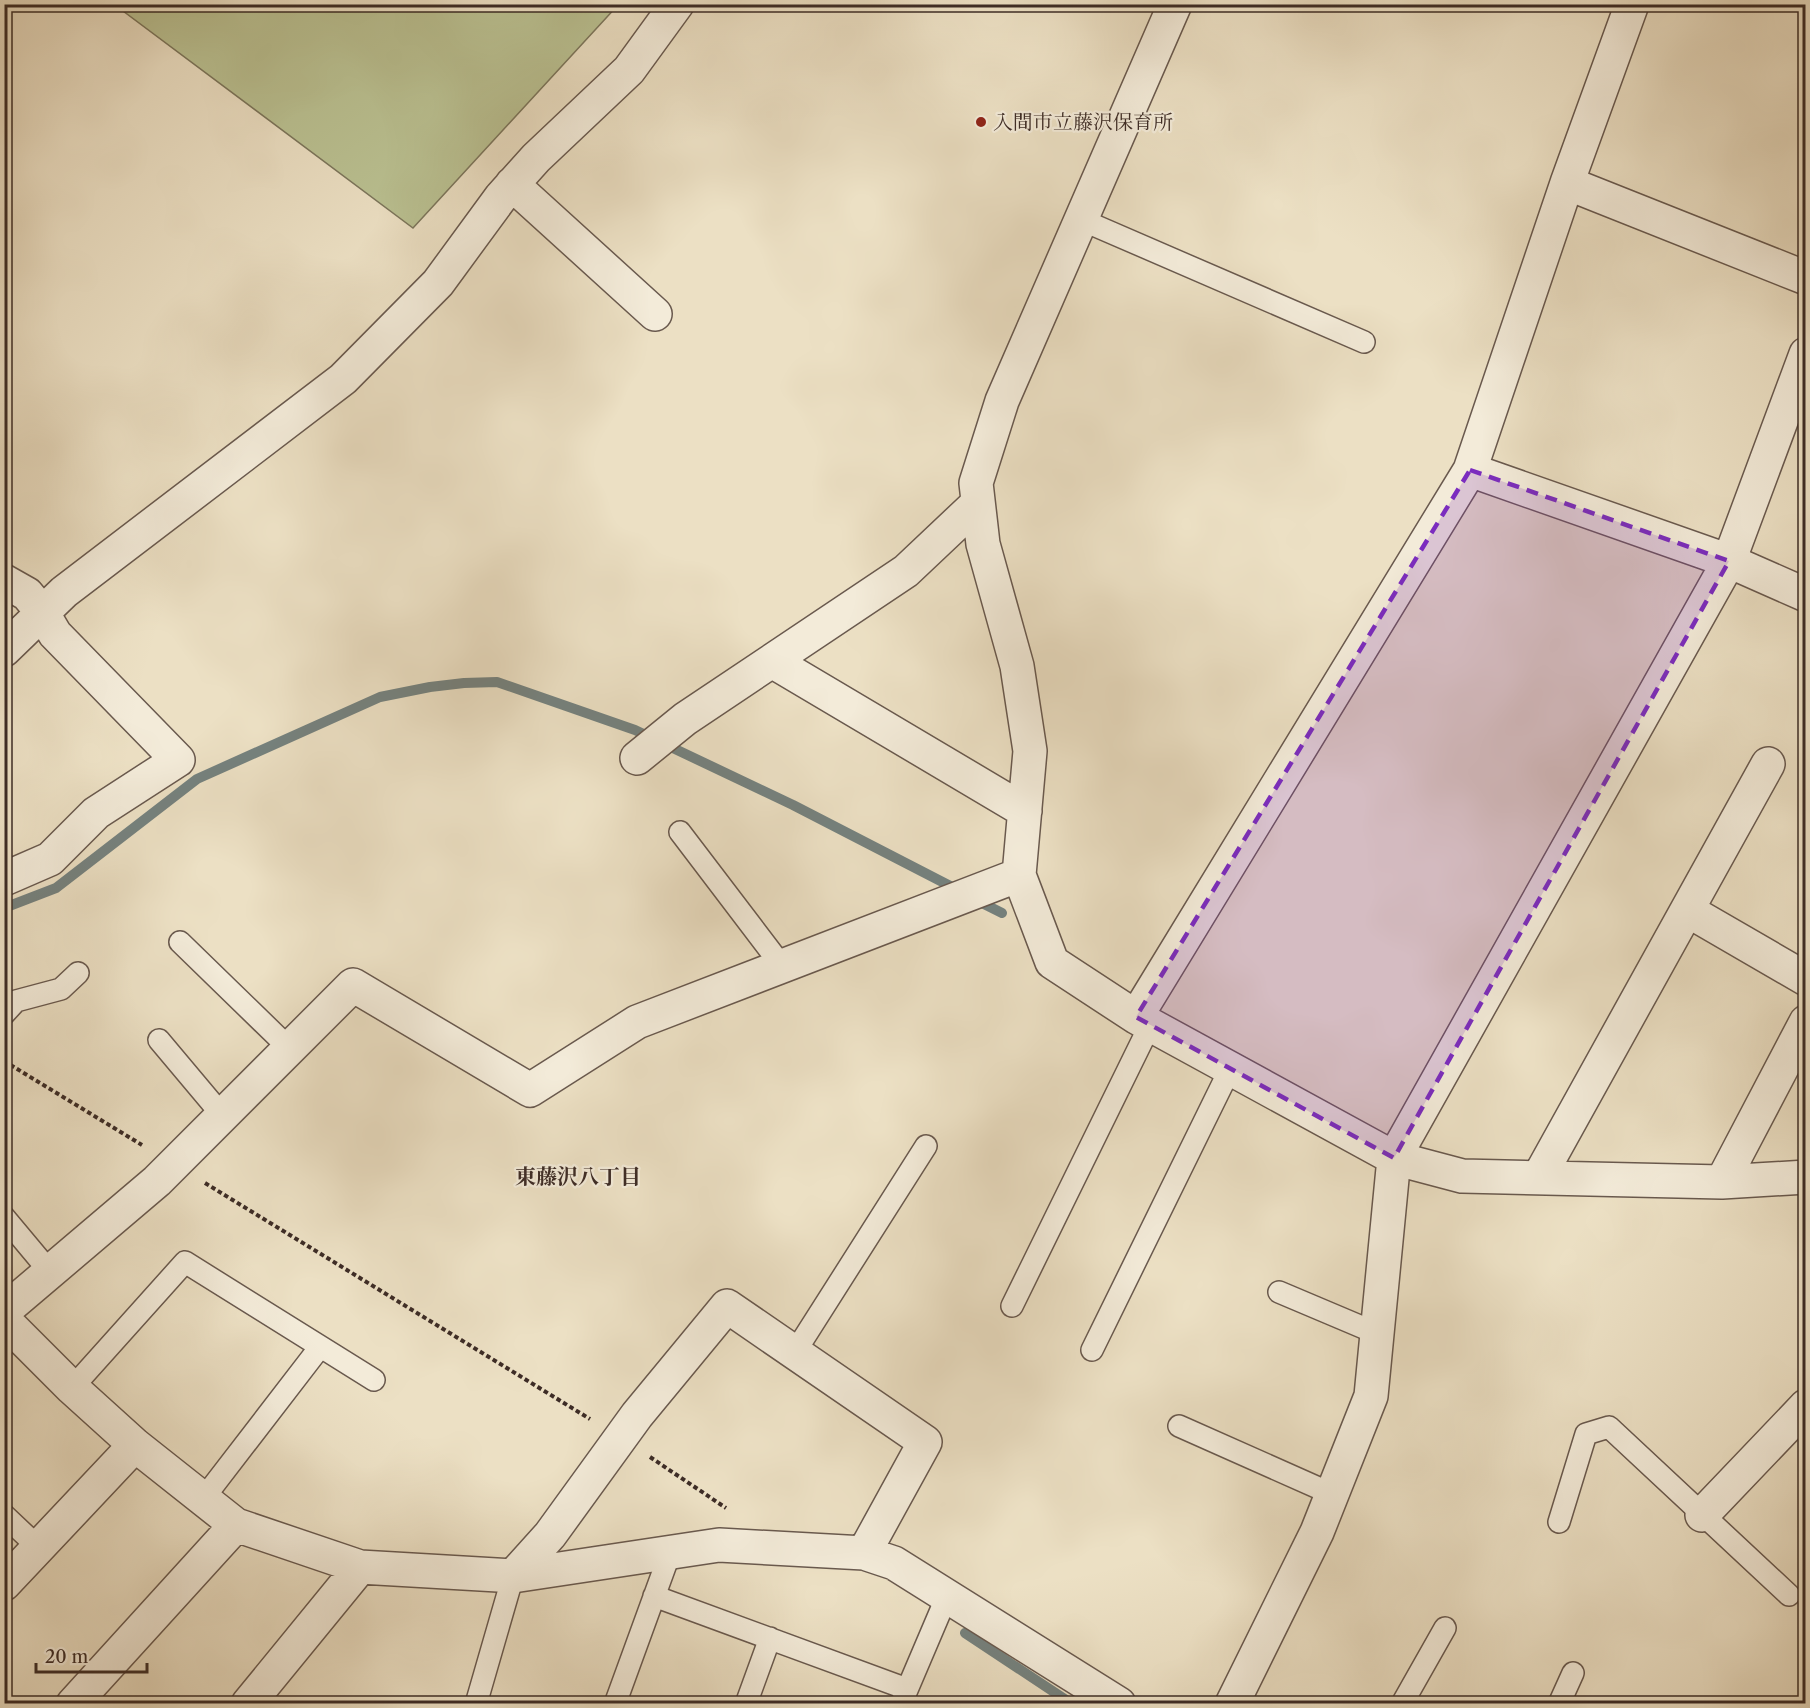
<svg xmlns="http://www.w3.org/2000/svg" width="1810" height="1708" viewBox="0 0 1810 1708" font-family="'Libre Caslon Text','Noto Serif JP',serif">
<rect width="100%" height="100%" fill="#ece0c4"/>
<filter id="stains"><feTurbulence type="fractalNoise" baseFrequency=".00333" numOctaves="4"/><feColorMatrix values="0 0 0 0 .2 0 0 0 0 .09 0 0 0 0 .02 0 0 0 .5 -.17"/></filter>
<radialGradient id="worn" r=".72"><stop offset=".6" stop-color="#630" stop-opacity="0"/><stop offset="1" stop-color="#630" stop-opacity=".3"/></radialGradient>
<path fill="#bac192" stroke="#7c765c" stroke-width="1.5" d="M115,5H618L413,228Z"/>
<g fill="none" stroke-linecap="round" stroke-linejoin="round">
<path stroke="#75827f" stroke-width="10" d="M974,899L1002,913
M4,908L56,888L197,779L380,697L430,687L464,683L497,682L635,730L793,805L958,890
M965,1633L1072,1704"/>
<g stroke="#69594e" stroke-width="24">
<path id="service" d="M1082,220L1364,342
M680,832L782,966
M180,942L289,1048
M4,1014L16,1001L61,989L78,973
M159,1040L222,1115
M4,1217L50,1272
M1279,1292L1376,1333
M1012,1306L1150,1025
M1092,1350L1230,1069
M795,1352L926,1146
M72,1388L185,1262L374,1380
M1179,1426L1332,1494
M203,1499L320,1347
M4,1515L38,1547
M1559,1522L1586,1434L1609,1427L1789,1595
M654,1596L907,1689
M476,1704L513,1576
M615,1704L670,1553
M746,1704L770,1638
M901,1704L947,1596
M1402,1704L1445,1628
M1559,1704L1573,1673"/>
</g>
<g stroke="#69594e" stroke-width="36">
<path id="minor" d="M1175,4L1002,401L976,483L983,544L1017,666L1030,751L1019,875L1052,962L1136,1017L1394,1158L1462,1176L1722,1182L1806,1177
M1567,183L1806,278
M512,184L655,314
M1470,470L1729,561L1806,595
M4,581L27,594L42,612L55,634L178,760L96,813L50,859L4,879
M4,650L64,592L343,379L438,283L501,197L536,158L629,70L677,4
M772,661L1025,811
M637,758L685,719L906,571L978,503
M1687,910L1806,979
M1136,1017L1470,470L1567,183L1632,4
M1539,1177L1768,764
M1722,1182L1806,1022
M4,1311L157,1181L353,985L530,1090L637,1022L1019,875
M4,1320L72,1388L135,1445L236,1525L360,1567L513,1576L719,1545L864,1553L894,1563L1119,1704
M1702,1515L1806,1406
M513,1576L550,1535L637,1415L727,1306L925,1442L864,1553
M4,1584L135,1445
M73,1704L236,1525
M248,1704L360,1567
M1232,1704L1317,1532L1371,1396L1394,1158L1729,561L1806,354"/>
</g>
<path stroke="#3d2c26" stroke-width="4" stroke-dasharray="4.5 3" stroke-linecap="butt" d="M4,1061L142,1145
M205,1183L590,1419
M650,1457L726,1508"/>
<use href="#service" stroke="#f3ebd9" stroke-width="21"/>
<use href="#minor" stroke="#f3ebd9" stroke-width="33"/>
</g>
<path fill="#7b2cbf" fill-opacity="0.2" stroke="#7b2cbf" stroke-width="4.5" stroke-dasharray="12 8" stroke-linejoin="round" d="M1470,470L1729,561L1394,1158L1136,1017Z"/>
<circle fill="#8f2418" stroke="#f3ebd9" stroke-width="2" cx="981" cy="122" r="6"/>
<g text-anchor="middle" stroke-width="4.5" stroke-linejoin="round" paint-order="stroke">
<g font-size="20" fill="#3d2c26" stroke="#f3ebd9" text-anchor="start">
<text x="993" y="129">入間市立藤沢保育所</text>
</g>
<g font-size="21" font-weight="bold" fill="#3d2c26" stroke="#f3ebd9">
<text x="578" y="1184">東藤沢八丁目</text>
</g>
</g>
<rect width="1810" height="1708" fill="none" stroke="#ece0c4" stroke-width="24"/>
<rect x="6" y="6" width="1798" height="1696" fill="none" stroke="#3d2c26" stroke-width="3"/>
<rect x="12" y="12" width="1786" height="1684" fill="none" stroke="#3d2c26" stroke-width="1.5"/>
<path d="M36 1663v9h111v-9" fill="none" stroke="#3d2c26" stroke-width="3"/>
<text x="45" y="1663" font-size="18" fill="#3d2c26" stroke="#f3ebd9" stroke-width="4.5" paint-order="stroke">20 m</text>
<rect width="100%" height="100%" filter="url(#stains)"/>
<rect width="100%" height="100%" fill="url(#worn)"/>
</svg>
